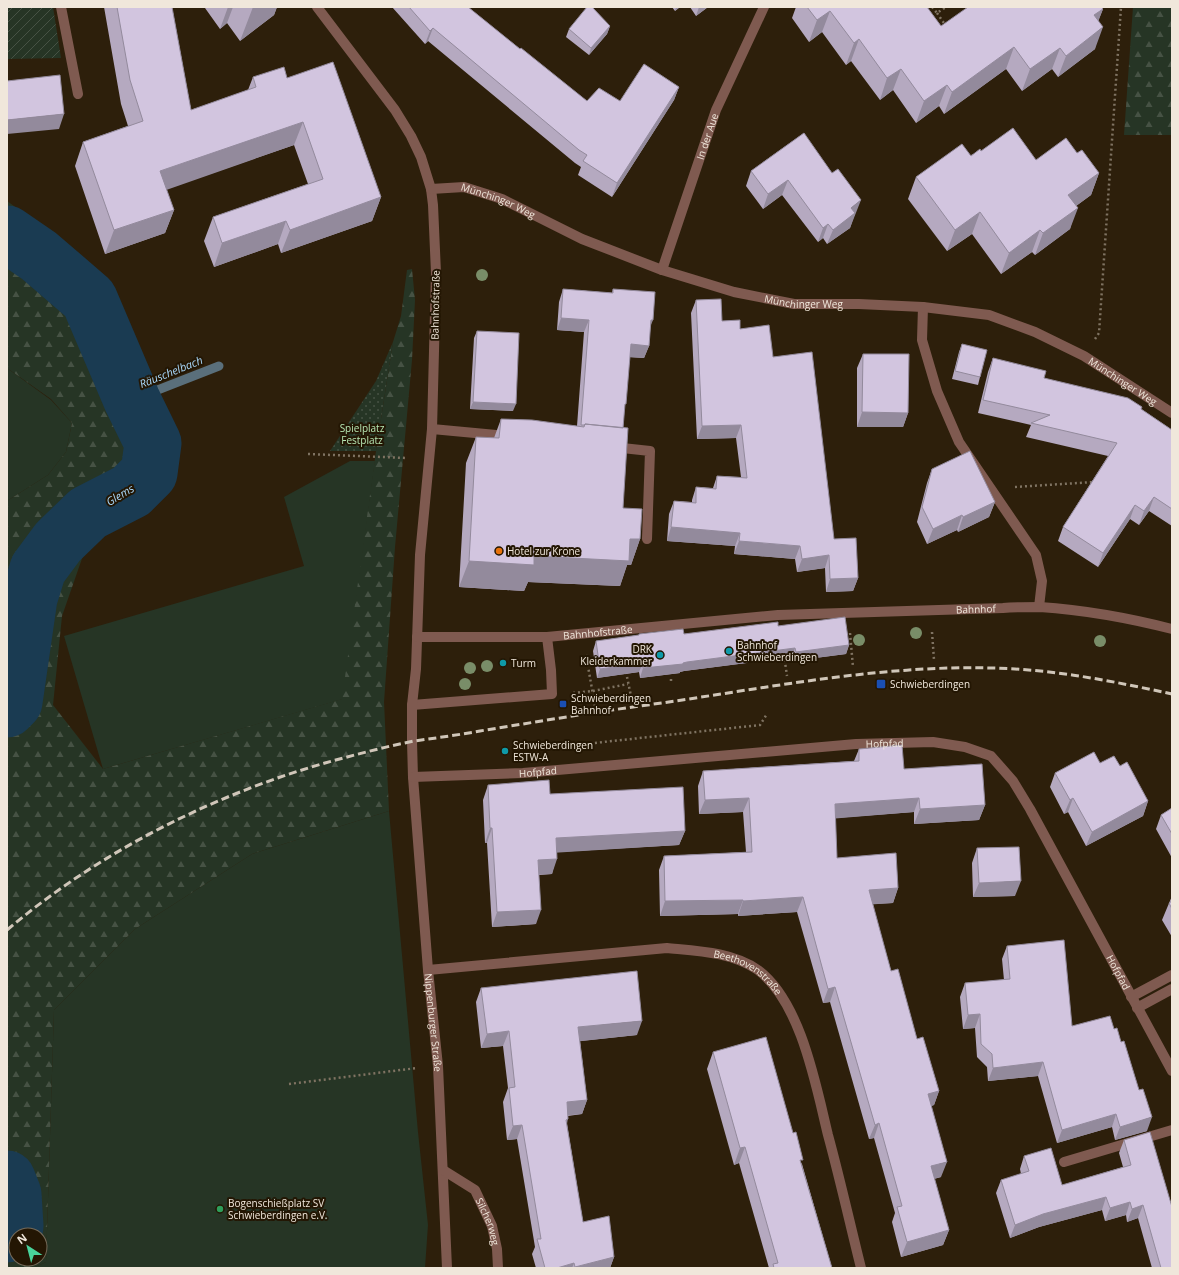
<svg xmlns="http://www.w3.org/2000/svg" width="1179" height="1275" viewBox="0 0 1179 1275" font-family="'Open Sans',sans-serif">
<defs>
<pattern id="forest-firs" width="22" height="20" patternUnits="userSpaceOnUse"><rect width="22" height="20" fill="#263525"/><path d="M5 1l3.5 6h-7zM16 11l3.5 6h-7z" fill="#465244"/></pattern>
<pattern id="park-dots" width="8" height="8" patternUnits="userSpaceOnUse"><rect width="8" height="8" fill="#263525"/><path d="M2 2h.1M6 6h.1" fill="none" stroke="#465244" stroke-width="1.8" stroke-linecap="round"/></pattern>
<pattern id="garden-furrows" width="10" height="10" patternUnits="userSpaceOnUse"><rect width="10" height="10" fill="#263525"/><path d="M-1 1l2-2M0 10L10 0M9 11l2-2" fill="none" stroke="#465244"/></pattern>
</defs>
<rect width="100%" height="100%" fill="#2d1f0b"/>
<path fill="#263525" d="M7,368L51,400L72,423L66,452L48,475L7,501Z
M350,461H375L343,699L103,769L64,636L304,566L284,497Z
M389,811L418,1132L428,1225L425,1268H33L46,1262L54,1010L135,929L252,854Z"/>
<path fill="url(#forest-firs)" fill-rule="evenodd" d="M1133,7H1172V135H1124Z
M7,201L44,228L128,322L179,443L164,494L86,547L62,616L53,705L103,769L342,699L376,451L393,342L401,316L407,270L412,269L415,300L412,360L395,547L384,702L389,811L252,854L135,929L54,1010L46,1262L33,1268H7V501L48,475L66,452L72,423L51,399L7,368ZM16,1235H40V1259H16Z"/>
<path fill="url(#park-dots)" d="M393,342L376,451H330L376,381Z"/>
<path fill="url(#garden-furrows)" d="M7,7H53L61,58L7,59Z"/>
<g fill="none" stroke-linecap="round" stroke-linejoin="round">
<path stroke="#5a6f7b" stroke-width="9" d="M132,400L219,366"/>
<path stroke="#1a3b52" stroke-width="57" d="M7,234L39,256L89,299L132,400L153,443L149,473L131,491L88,513L58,542L38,569L29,598L14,702L7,709
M7,1179L13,1194L15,1226L7,1234"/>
<path stroke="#7f7362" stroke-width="2.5" stroke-dasharray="2 3" stroke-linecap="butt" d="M932,7L937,13L946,7
M937,13L946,26
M1095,339L1099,333L1121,7
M308,454L407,458
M1015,487L1094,482
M932,632L934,660
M850,633L853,667
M586,655L595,706
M784,655L787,676
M626,672L632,701
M671,679V681
M573,693L593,691L628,684
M585,744L760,725L767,714
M289,1084L417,1068"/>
<path stroke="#7f5a50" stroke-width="10" d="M61,7L78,94
M923,307L922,340L937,391L959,442L1036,555L1042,581L1039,607
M432,429L507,436
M613,447L650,451L647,539
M412,705L552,694L551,670L547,637
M1131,997L1172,975
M1137,1008L1172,989
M1064,1162L1172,1130"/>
<g stroke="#7f5a50" stroke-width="10">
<path id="s1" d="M317,7L395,110L411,136L421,157L431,189L433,205L436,273L432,429L420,555L416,669L412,705V742L413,777L428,970L438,1066L447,1268"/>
<path id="s2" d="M431,189L464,187L502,199L582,239L662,270L734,292L794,304H859L923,307L989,315L1035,332L1084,356L1172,413"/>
<path id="s3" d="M662,270L716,110L764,7"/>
<path id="s4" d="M417,637H547L778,615L1003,608C1015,607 1028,607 1040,607C1084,610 1129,618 1172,629"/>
<path id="s5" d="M413,777L523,773L856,744L933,742L965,747L991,756L1013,781L1030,809L1172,1071"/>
<path id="s6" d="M428,970L667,948C698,951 732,952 758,970C801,1002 816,1086 828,1135C840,1179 850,1224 861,1268"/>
<path id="s7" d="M443,1170L475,1190L492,1226L497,1249L498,1268"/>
</g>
<path stroke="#d0c6b9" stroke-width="3" stroke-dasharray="8 4" stroke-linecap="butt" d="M7,930C98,853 210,796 325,763C354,755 384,747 414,741C436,738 458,735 480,731C541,721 601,711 662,703C779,686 896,662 1015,669C1068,672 1121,683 1172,694"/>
</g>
<g fill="#798d68">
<circle cx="482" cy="275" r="6"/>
<circle cx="916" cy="633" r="6"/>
<circle cx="859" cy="640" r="6"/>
<circle cx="1100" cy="641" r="6"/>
<circle cx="487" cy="666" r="6"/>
<circle cx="470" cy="668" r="6"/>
<circle cx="465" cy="684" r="6"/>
</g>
<path fill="#b5a9c0" d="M104,7H172L191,110L248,90L253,77L287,78L381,197L372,221L281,253L278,244L214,267L204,241L213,217L308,184L294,145L166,189L174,210L165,233L105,254L75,166L83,142L128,126L121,104Z
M205,7H277L274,15L240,41L227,23L220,29L205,8Z
M392,7H468L520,49L587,101H620L679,87L674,100L612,197L578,175L581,167L575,163L428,41L425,44Z
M672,7H680L675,11Z
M690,7H708L696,16Z
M796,7H927L941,26L1103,9L1098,21L1095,49L1058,77L1052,69L1022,91L1006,69L944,114L939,106L916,123L893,90L880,100L851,61L846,65L822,32L809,42L792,18Z
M610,26L607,34L589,55L566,37L569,29Z
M804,133L855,215L854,216L850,228L827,244L823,238L818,242L782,195L763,209L746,186L751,171Z
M981,151L1036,160L1077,153L1099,173L1091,195L1076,206L1070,229L1035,255L1032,252L1001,274L972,234L947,251L908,199L916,177Z
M563,289L612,293L613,289L650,328L649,346L644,358L630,357L624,408L623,428V508L640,539L631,565H627L620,586L528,582L524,591L459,587L466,463L476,437L494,438L501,419L577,426L584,332L557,330L559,302Z
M696,300L722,321L740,329L773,357L834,539L858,578L853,591L826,592L825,568L797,572L795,559L734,554L735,546L667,541L669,514L674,501L692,502V500L696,487L713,488L717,476L741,477L736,438L697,439L691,313Z
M477,331L513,411L470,409L474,338Z
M962,344L980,377L978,385L952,379L959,352Z
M863,354L908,413L903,427H857V368Z
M993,358L1044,378L1141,409L1172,430V526L1149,511L1139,525L1130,519L1098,567L1058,541L1063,527L1108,456L1026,437L1031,425L978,413L988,372Z
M932,469L995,502L989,517L958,532L957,530L927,544L917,522L927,483Z
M778,626L849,645L846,654L792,661V657L684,671L680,672V673L640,678L639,672L597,678L593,651L596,641L639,635V634H684Z
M859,749L985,805L979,820L914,824V812L835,818L837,858L898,888L893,903L872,904L891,971L917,1039L939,1091L934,1105L931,1106L941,1177L934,1179L949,1230L943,1245L901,1257L892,1222L895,1213L874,1138L869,1139L830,1002L823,1003L797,912L738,916V914L660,916L659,870L664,856L746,852L743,812L699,814L698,786L703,771L854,761Z
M1100,763L1120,766L1148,801L1143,816L1086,846L1068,812L1064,814L1050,787L1055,773Z
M488,785L550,794L685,831L679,845L557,852L552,874L539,875L536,924L492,927L487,843H485L483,800Z
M1172,808V858L1156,829L1161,815Z
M977,848L1015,896L973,897L972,863Z
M1172,896V937L1162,920Z
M1007,946L1072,1026L1114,1029L1147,1131L1115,1140L1112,1127L1057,1143L1038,1076L988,1081L987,1067L977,1057L975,1028L963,1029L960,997L965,983L1004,980L1002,959Z
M481,988L637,1035L580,1041L587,1100L582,1114L568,1116L567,1124L583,1222L614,1257L610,1268H536L532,1254L535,1247L517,1139L507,1140L503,1102L508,1088L503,1046L481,1048L476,1002Z
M713,1052L802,1164L832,1268H769L739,1163L734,1165L707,1069Z
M1124,1140L1172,1268H1152L1138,1218L1127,1222L1126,1215L1105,1221L1102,1210L1039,1227L1010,1238L996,1193L1001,1180L1021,1174L1020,1169L1024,1156L1062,1185L1123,1167L1119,1153Z"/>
<path fill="#938a9c" d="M228,7H233L227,23L220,29Z
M253,7H277L274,15L240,41Z
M676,7H680L675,11Z
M699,7H708L696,16Z
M1103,9L1095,30L1094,15Z
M830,11L822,32L809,42L817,20Z
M610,26L607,34L589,55L591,48Z
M1103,27L1095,49L1058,77L1066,56Z
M433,28L428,41L425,44L430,31Z
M859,39L851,61L846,65L854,43Z
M1014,47L1006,69L944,114L952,92Z
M1060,48L1052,69L1022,91L1030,69Z
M901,69L893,90L880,100L887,78Z
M947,85L939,106L916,123L924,101Z
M679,87L674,100L612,197L617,183Z
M64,114L59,129L7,134V120Z
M303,122L294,145L152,195L160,171Z
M1099,173L1091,195L1061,217L1068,195Z
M788,180L782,195L763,209L768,194Z
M381,197L372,221L281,253L290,230Z
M861,200L850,228L827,244L833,230L851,208Z
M1078,208L1070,229L1035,255L1043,233Z
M174,210L165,233L105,254L114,230Z
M980,212L972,234L947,251L955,230Z
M286,221L278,244L214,267L222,243Z
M828,224L823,238L818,242L823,228Z
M1040,230L1032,252L1001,274L1009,253Z
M561,318L589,320L584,332L557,330Z
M651,320H653L648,332Z
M631,344L649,346L644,358L626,357Z
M473,402L516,404L513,411L470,409Z
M862,412L908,413L903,427H857Z
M741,425L736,438L697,439L702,426Z
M1154,497L1149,511L1139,525L1144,511Z
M995,502L989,517L958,532L963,517Z
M1135,505L1130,519L1098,567L1103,553Z
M962,515L957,530L927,544L933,529Z
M671,527L740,533L735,546L667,541Z
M630,539H640L631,565H627L620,586L528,582L524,591L459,587L469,561L534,556Z
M739,541L800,546L795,559L734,554Z
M829,555L825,568L797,572L802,559Z
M858,578L853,591L826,592L830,579Z
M849,645L846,654L792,661L796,652Z
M795,648L792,657L684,671L680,672V673L640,678L643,668L683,663L687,662Z
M643,663L639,672L597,678L600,669Z
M749,798L743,812L699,814L705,800Z
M919,798L914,812L829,819L835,804Z
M1073,798L1068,812L1064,814L1070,800Z
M1148,801L1143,816L1086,846L1092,832Z
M985,805L979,820L914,824L920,809Z
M490,828H492L487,843H485Z
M685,831L679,845L551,853L556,838Z
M557,859L552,874L533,875L538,860Z
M1021,881L1015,896L973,897L979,883Z
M898,888L893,903L863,905L869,890Z
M803,897L797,912L738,916L743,901Z
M743,900L738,914L660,916L665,901Z
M541,910L536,924L492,927L497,912Z
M835,987L830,1002L823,1003L828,989Z
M980,1014L975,1028L963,1029L968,1015Z
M642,1021L637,1035L573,1042L578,1027Z
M509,1031L503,1046L481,1048L487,1034Z
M1043,1062L1038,1076L988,1081L993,1068Z
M939,1091L934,1105L923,1109L928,1094Z
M587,1100L582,1114L561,1116L567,1102Z
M1116,1114L1112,1127L1057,1143L1062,1130Z
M1152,1117L1147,1131L1115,1140L1120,1127Z
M879,1123L874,1138L869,1139L875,1125Z
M522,1125L517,1139L507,1140L513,1126Z
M745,1147L739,1163L734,1165L740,1148Z
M947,1162L941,1177L925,1181L931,1166Z
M1106,1197L1102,1210L1039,1227L1010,1238L1015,1225L1043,1214Z
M1130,1202L1126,1215L1105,1221L1110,1208Z
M1143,1205L1138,1218L1127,1222L1132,1209Z
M949,1230L943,1245L901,1257L907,1242Z
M614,1257L610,1268H575V1267Z
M574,1263L572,1268H557Z"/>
<path fill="#d2c5df" stroke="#938a9c" d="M117,7H172L191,110L256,87L253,77L284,67L287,78L333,62L381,197L290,230L286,221L222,243L213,217L323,179L303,122L160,171L174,210L114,230L83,142L143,121L130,80Z
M409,7H468L520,49L521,48L587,101L599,88L620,101L644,64L679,87L617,183L583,161L587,155L579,150L433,28L430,31Z
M587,7H592L610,26L591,48L569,29Z
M807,7H927L941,26L968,7H1101L1103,9L1094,15L1103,27L1066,56L1060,48L1030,69L1014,47L952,92L947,85L924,101L901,69L887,78L859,39L854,43L830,11L817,20Z
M60,75L64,114L7,120V81Z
M1013,128L1036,160L1066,138L1077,153L1082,150L1099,173L1068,195L1078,208L1043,233L1040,230L1009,253L980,212L955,230L916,177L962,144L971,156L980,149L981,151Z
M804,133L832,173L838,169L861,200L851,208L855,213L833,230L828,224L823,228L788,180L768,194L751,171Z
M563,289L613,293V289L655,292L653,320H651L649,346L631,344L626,404H625L623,428L585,424V425H581L589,320L561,318Z
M721,299L722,321L740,320V329L769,325L773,357L812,352L834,539L856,538L858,578L830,579L829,555L802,559L800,546L739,541L740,533L671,527L674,501L696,503V487L716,489L717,476L747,478L741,425L702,426L696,300Z
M477,331L519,333L516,404L473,402Z
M962,344L987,350L980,377L955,371Z
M863,354H909L908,413L862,412Z
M993,358L1046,371L1044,378L1128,398L1142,407L1141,409L1172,430V509L1154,497L1144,511L1135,505L1103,553L1063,527L1117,443L1031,423L1050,415L983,400Z
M501,419L532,420L584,427L585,424L628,428L623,508L642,509L640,539H630L629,561L534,556V565L469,561L476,437L499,438Z
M970,451L995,502L963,517L962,515L933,529L922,507L932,469Z
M845,617L849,645L796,652L795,648L687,662L683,663V664L643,668V663L600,669L596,641L639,635V634L683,629L684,634L778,622V626Z
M902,745L904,769L982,764L985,805L920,809L919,798L835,804L837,858L896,853L898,888L869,890L891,971L898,969L917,1039L923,1037L939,1091L928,1094L947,1162L931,1166L949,1230L907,1242L897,1207L902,1206L879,1123L875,1125L835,987L828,989L803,897L743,901V900L665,901L664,856L752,852L749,798L705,800L703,771L859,761V749Z
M1094,752L1100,763L1114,756L1120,766L1127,762L1148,801L1092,832L1073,798L1070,800L1055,773Z
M549,780L550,794L683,787L685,831L556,838L557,859L538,860L541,910L497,912L492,828H490L488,785Z
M1172,808V834L1161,815Z
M1019,847L1021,881L979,883L977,848Z
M1172,901V909L1169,903Z
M1064,940L1072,1026L1110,1016L1114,1029L1117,1028L1121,1042L1124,1041L1139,1090L1143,1089L1152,1117L1120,1127L1116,1114L1062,1130L1043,1062L993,1068L992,1054L981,1044L980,1014L968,1015L965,983L1010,979L1007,946Z
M637,971L642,1021L578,1027L587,1100L567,1102L568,1119L566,1120L583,1222L609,1216L614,1257L575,1267L574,1263L557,1268H545L537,1239H541L522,1125L513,1126L509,1088L515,1087L509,1031L487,1034L481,988Z
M766,1037L793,1133L796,1132L803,1160H800L832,1268H774L773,1264L778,1263L745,1147L740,1148L713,1052Z
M1150,1132L1172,1207V1268H1161L1143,1205L1132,1209L1130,1202L1110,1208L1106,1197L1043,1214L1015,1225L1001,1180L1029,1171L1024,1156L1051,1148L1062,1185L1131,1165L1124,1140Z"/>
<circle fill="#e8710a" stroke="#231603" stroke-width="1.5" cx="499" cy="551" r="4"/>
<g fill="#0f9aa8" stroke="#231603" stroke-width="1.5">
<circle cx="729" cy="651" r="4"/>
<circle cx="660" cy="655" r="4"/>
<circle cx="503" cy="663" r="4"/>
<circle cx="505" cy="751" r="4"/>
</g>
<g fill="#1a4fb4" stroke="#231603" stroke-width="1.5">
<rect x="876" y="679" width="10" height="10" rx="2"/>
<rect x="559" y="700" width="8" height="8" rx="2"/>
</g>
<circle fill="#2e9e5b" stroke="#231603" stroke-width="1.5" cx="220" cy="1209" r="4"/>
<g text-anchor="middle" stroke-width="4" stroke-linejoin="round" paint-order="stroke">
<g font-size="10" fill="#f0e7db" stroke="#231603">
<text dy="4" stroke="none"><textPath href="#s3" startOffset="141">In der Aue</textPath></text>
<text dy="4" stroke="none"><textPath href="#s2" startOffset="70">Münchinger Weg</textPath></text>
<text dy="4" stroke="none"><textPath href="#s2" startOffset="394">Münchinger Weg</textPath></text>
<text transform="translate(435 305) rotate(-89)" y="4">Bahnhofstraße</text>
<text dy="4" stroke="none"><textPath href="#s2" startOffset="730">Münchinger Weg</textPath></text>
<text dy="4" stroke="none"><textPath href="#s4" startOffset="560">Bahnhof</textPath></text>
<text dy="4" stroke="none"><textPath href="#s4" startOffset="181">Bahnhofstraße</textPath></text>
<text dy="4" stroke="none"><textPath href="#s5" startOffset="473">Hofpfad</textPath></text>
<text dy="4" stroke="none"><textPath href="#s5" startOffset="125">Hofpfad</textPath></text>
<text dy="4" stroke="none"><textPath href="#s5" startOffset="833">Hofpfad</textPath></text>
<text dy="4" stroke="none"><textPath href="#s6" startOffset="327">Beethovenstraße</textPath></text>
<text dy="4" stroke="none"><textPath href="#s1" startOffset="1052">Nippenburger Straße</textPath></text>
<text dy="4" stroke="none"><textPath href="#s7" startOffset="72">Silcherweg</textPath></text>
</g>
<g font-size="10" fill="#b7e7b4" stroke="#231603">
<text x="362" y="432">Spielplatz<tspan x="362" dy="12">Festplatz</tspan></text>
</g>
<g font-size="10" fill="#f0e7db" stroke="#231603" text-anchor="start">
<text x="507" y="555">Hotel zur Krone</text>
<text x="737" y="649">Bahnhof<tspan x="737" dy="12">Schwieberdingen</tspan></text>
<text x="652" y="653" text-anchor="end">DRK<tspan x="652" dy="12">Kleiderkammer</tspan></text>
<text x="511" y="667">Turm</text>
<text x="890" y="688">Schwieberdingen</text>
<text x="571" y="702">Schwieberdingen<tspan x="571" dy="12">Bahnhof</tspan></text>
<text x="513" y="749">Schwieberdingen<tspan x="513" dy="12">ESTW-A</tspan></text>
<text x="228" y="1207">Bogenschießplatz SV<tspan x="228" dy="12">Schwieberdingen e.V.</tspan></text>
</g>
<g font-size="11" font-style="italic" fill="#aad9fc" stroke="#231603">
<text transform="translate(171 372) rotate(-22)" y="4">Räuschelbach</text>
<text transform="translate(120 495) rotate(-31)" y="4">Glems</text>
</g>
</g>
<rect width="1179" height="1275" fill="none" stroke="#f0e7db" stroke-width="16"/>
<g transform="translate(28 1247) rotate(324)"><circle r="19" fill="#231603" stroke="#756a59"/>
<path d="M0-3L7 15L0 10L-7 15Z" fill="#49d49c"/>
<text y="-6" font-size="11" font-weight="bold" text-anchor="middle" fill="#f0e7db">N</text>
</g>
</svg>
